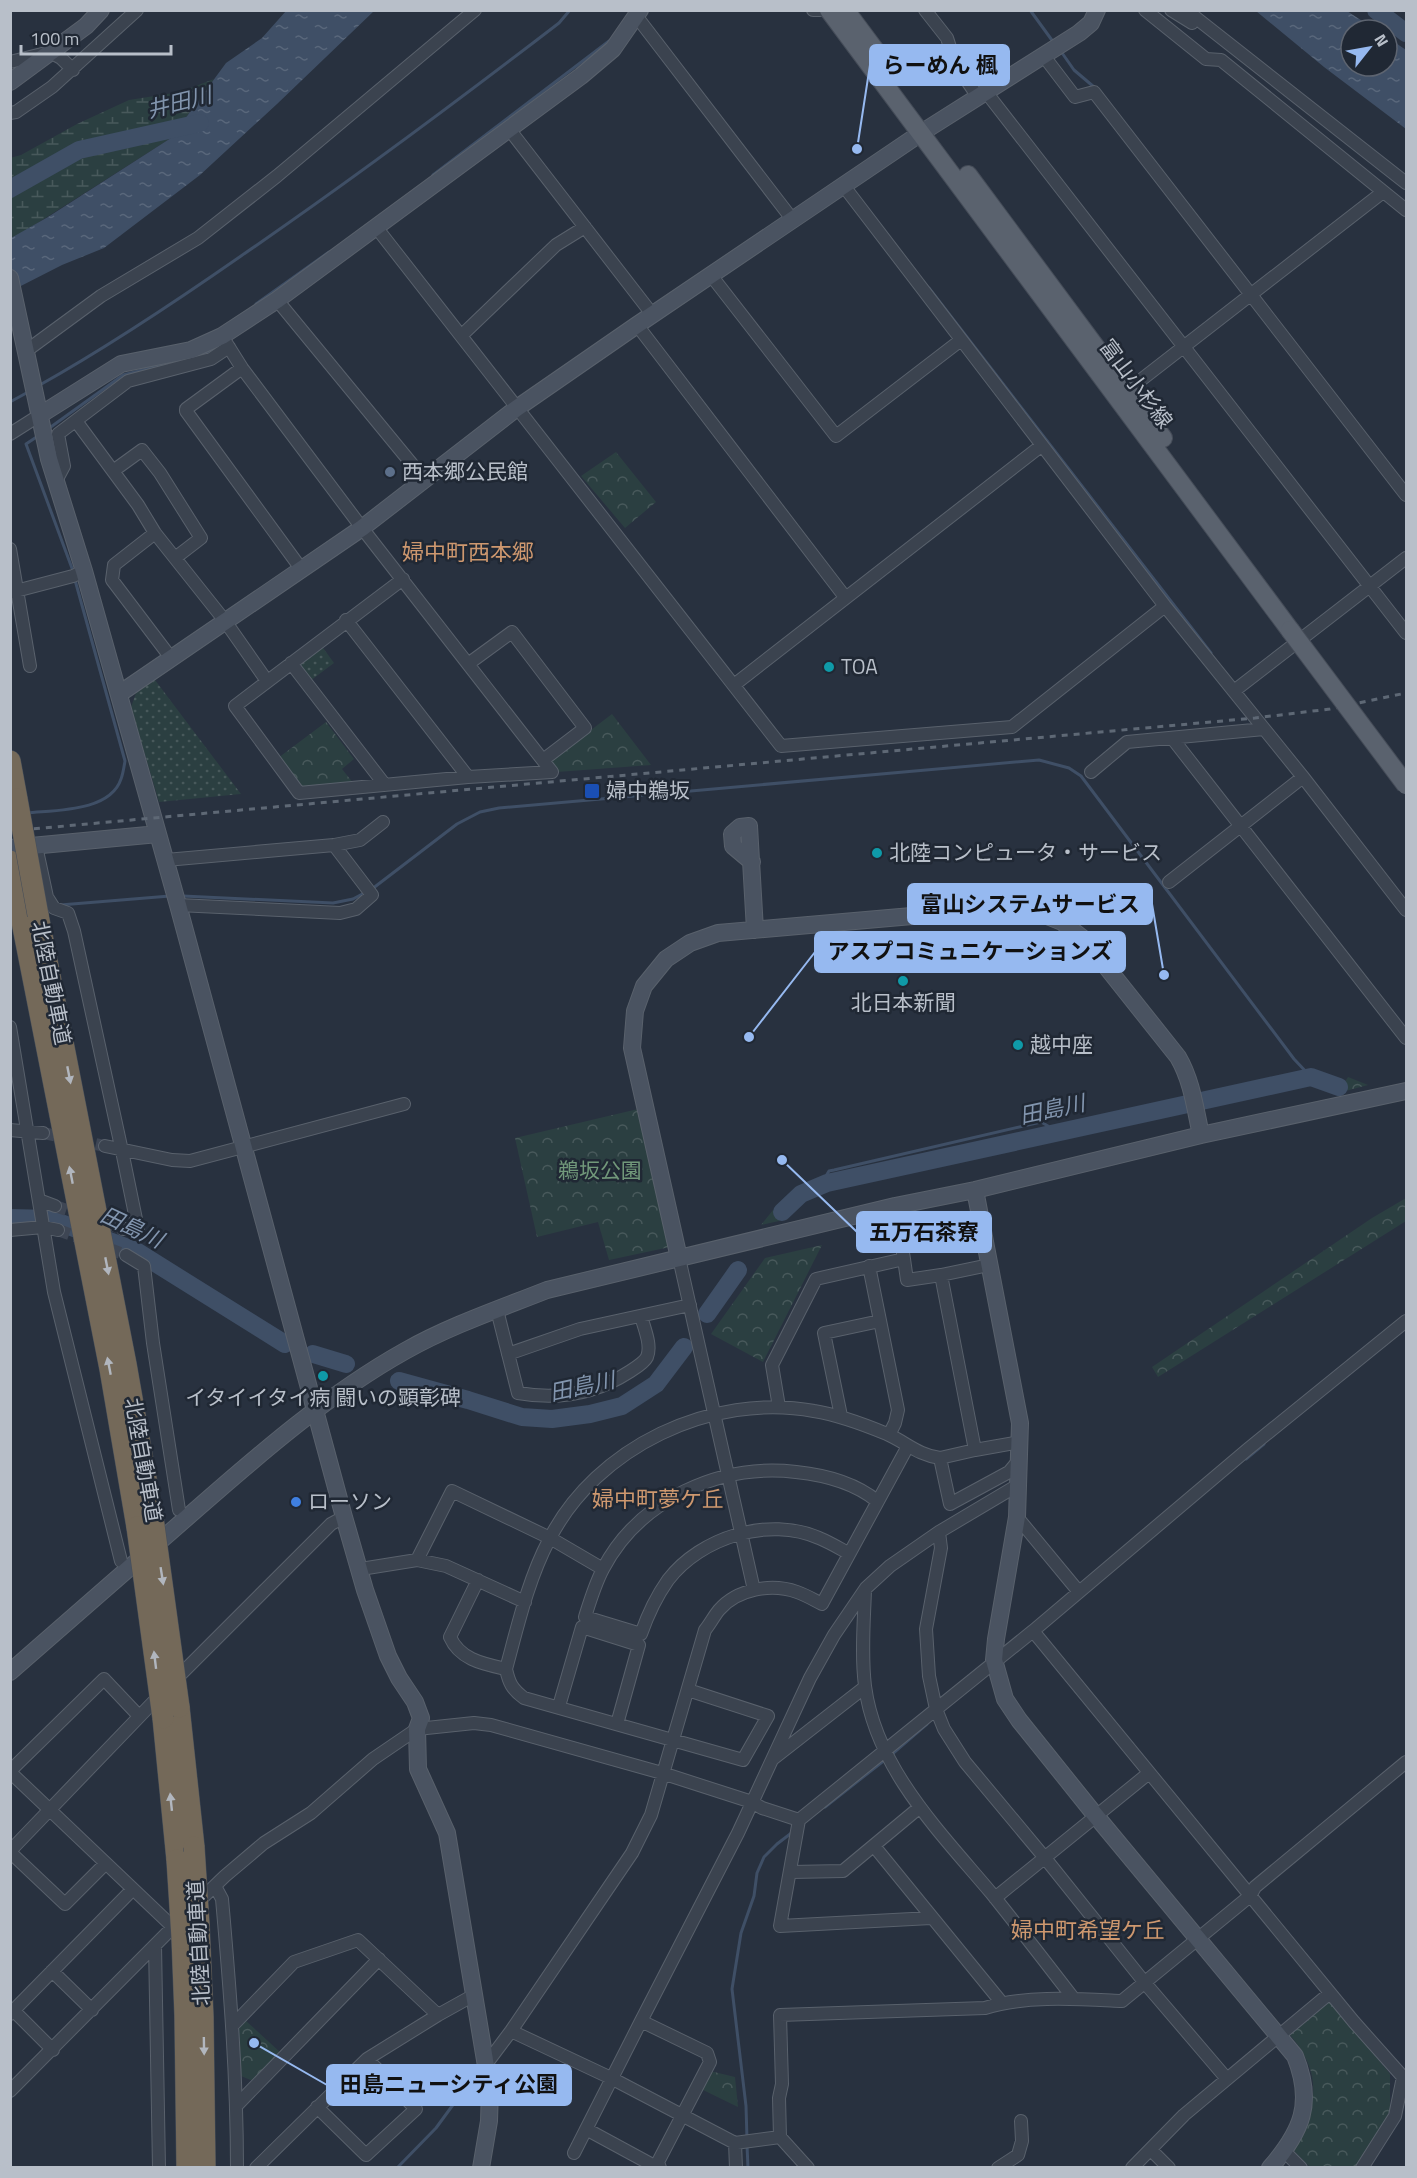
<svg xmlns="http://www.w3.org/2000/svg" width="1417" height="2178" viewBox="0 0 1417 2178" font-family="'Titillium Web','Noto Sans JP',sans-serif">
<defs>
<pattern id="grass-dots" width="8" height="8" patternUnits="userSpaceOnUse" patternTransform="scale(1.5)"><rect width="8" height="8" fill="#2b3f41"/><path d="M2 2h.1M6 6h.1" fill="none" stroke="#48595b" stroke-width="1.8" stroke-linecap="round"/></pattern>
<pattern id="forest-crowns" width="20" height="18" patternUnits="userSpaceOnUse" patternTransform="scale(1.5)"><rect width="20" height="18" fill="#2b3f41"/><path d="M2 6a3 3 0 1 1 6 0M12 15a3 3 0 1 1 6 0" fill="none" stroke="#48595b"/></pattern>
<pattern id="wetland-marsh" width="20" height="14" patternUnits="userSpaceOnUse" patternTransform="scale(1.5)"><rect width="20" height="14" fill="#2b3f41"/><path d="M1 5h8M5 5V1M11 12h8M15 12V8" fill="none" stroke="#48595b"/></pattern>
<pattern id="water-ripples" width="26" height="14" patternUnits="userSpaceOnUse" patternTransform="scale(1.5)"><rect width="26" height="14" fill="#3f4f66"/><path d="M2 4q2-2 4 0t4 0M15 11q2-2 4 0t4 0" fill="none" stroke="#59677b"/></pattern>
</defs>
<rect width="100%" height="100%" fill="#28313f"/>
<path fill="url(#grass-dots)" d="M321,645L334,663L310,681L299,668L300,660Z
M155,680L241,794L159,802L131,707L136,693Z"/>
<path fill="url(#forest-crowns)" d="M616,452L656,502L625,528L581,476Z
M612,714L651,765L557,772L549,762Z
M326,722L354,759L342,769L354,784L306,788L298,785L278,758Z
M1348,1077L1368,1085L1338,1093Z
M638,1109L670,1247L609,1260L598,1222L537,1237L515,1138Z
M1406,1198V1221L1158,1377L1152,1367L1372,1218Z
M773,1210L788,1219L761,1225Z
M822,1245L763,1362L711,1334L765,1258Z
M1331,2001L1390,2074V2116L1356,2167H1310L1292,2149C1309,2122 1322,2091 1306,2059C1302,2050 1296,2042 1290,2035Z
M245,2020L281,2053L253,2081L241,2076L239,2028Z
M710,2071L735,2077L738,2107L701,2089Z"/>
<path fill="url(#wetland-marsh)" d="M214,79L171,138L17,236L11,238L10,158L21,155L77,124L129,100L180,92Z"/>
<path fill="url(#water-ripples)" d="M286,11H374L277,104L200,175L104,248L62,265L11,291V238L48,217L171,138L226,63L262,38Z
M1256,11H1347L1376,30H1351V66H1387V37L1406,50V129L1324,67Z"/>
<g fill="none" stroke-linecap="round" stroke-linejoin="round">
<path stroke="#3f4f66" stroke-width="3" d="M1030,10L1054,43
M1060,50L1074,70L1094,87
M433,175L609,41
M929,288L1211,653
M256,304L329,252
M196,356L219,347L220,345
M38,386C108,347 175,302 241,256C349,182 455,103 559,23L570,10
M10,402L30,391
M48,429L123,375L178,361
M38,436L26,444L73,571
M27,813C55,810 110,812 121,779C123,774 124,767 125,761L75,580
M372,889L457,824L480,812L499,808L1039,760L1069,768L1081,776L1294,1059L1311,1077
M183,896L333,903L353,899L366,892
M60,905L170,896
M827,1183L826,1176L829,1171L834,1170L1041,1122L1048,1126L1051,1134
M1246,1459L1264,1444
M891,1755L927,1724
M825,1807L886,1759
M747,2139L746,2106L732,1989L741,1933L754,1896L757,1873L764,1857L777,1844L794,1831
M747,2145L748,2168
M397,2168L436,2128L480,2068"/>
<path stroke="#3f4f66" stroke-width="18" d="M1376,10L1406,33
M10,189L79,150L200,123
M782,1212L801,1194L827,1183L1311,1077L1339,1087
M10,1218L50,1219L136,1251L285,1344
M707,1314L738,1270
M313,1354L346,1364
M399,1381L468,1400L522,1417L552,1419L590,1414L622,1406L656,1384L684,1347"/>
<path stroke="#3e4654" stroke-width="12" stroke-dasharray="12 6" stroke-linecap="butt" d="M43,1133L105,1146
M55,1206L123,1229
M58,1230L126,1255"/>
<g stroke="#59616c" stroke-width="14">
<path id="street" d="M813,10H820
M925,10L947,38L955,63L978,97
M1145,10L1206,59L1221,60L1406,210
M1171,10L1192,23
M1186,10L1406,183
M637,17L792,219
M1043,55L1075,97L1094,92L1406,495
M10,62L50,52L61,58L73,70
M986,92L1406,633
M10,113L16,112L52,87L137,10
M509,129L652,314
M843,185L1165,606L1303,777L1406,910
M376,227L781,746L1012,727L1165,606
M710,274L836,436L961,340
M277,300L425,480
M637,325L845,597
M461,336L556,245L585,227
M225,341L242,368
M26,351L101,296L198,238L277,176L475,10
M1128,390L1383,192
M76,421L138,505L155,533L225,621L267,681
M10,434L40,415
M113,471L142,450L160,473L201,538L175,558
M56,481L64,466L58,434L128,381L211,359L229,347
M155,533L114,565L112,580L171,658
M10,549L30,666
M302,570L186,411V409L242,368L362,528L552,772
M403,579L235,706L299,793L468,777L552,772
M12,592L73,576L84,571
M346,620L468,777
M291,663L385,785
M468,664L512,632L585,728L543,760
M734,685L1041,446
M1234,691L1406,558
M1172,738L1406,1038
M1091,772L1127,742L1264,729
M36,846L47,897L54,908L68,913L74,931L122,1151L138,1229H123
M166,860L334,845L360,840L383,822
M1169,882L1303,777
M178,905L340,913L356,909L372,895L334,845
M10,1027L54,1292L121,1561
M10,1130L43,1133
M105,1146L172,1160L190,1161L404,1104
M39,1200L55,1206
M10,1230L43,1227L58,1230
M126,1255L144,1266L153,1343L179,1510
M679,1258L754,1590
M904,1259L907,1280L941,1275
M989,1265L941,1275L975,1450L940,1458L950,1504L1009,1472L1019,1460
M869,1266L898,1410L895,1423L889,1435
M497,1310L518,1393C558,1400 595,1394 629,1372C635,1368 644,1363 647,1357C652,1345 644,1328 641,1316
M508,1354L580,1329L690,1305
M779,1407L772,1365L816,1279L904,1259L895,1206
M841,1416L824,1333L880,1321
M975,1450L1020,1442
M1017,1517L1079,1592
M939,1532L941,1548L926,1629L929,1676L936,1709L944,1729L965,1762L1045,1858L1145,1983L1227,2079
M848,1553C839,1548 829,1542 819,1538C769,1516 701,1537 668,1580C656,1597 648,1614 641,1634L585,1617C590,1601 595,1584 603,1569C639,1500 720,1463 796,1472C825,1475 855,1483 877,1501
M417,1560L452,1491L550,1538L603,1569
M360,1572L367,1568L417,1560L446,1566L525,1602
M478,1580L450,1637C460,1660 484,1664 506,1669
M865,1590C864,1621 861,1654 865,1686C876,1769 941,1833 992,1894C1020,1929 1047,1964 1074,1999
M1033,1631L1354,2022L1403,2077L1395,2116L1362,2168
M175,1680L331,1524L344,1517
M688,1690L768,1716L743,1760L524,1698C512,1689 509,1683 506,1669C518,1625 528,1580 549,1540C596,1447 712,1392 814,1411C839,1415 863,1424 887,1434C907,1443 918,1455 940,1458
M559,1706L582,1627L639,1645L617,1724
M774,1758L865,1687
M10,1771L104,1679L139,1716
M10,1772L173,1927
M874,1846L1002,2003
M10,1851L162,1693
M10,1852L65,1904L105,1864
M791,1872L843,1871L920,1807
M215,1886L222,1899C230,1989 237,2078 237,2168
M995,1898L1149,1773
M196,1904L225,1876L264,1843L311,1813L373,1759L417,1729L474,1723L491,1725L662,1773L752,1802L762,1808L799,1820
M931,1918L780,1926L799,1820L1033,1631L1248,1449L1406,1321
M155,1945L159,2168
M52,1971L92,2010
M14,2011L53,2050
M10,2014L132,1890
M233,2025L294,1962L358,1940L438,2015
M511,2031L611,2078L735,2143L780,2137
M487,2063L511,2031L632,1853L651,1815L705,1630C710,1624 714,1616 719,1610C737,1589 771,1583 797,1592C806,1595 814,1600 822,1604L908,1446
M10,2091L182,1918
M237,2105L379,1959
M317,2107L366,2155L416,2109L367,2059
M586,2129L658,2168
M735,2143L736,2168
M1151,2150L1169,2168
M1284,2151L1301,2168
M574,2153L641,2021
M256,2168L367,2059L438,2015L474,1995
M660,2168L658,2162L710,2062L707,2053L641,2021L738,1833L810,1678L834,1635L866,1588L890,1566L939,1532L1018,1485
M808,2168L780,2137L779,2098L782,2084L780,2015L985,2008C1026,1995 1079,1999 1122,2001L1250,1896L1255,1887L1406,1762
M998,2168L1018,2155L1022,2141L1021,2121
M1132,2168L1184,2115L1330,1993"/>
</g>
<g stroke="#59616c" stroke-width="18">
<path id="secondary" d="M10,82L86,26L101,10
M10,278L49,459L84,571L178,905L344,1517L365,1590L388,1656L399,1678L415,1702L421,1718L417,1729L418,1769L447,1833L490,2090L489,2121L481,2168
M40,415L121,364L191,350L222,336L277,300L581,76L613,49L640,10
M119,694L362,528L517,408L637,325L921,133L1079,33L1091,23L1097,10
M10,848L158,834
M752,862L733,846L732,834L740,827L749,826L755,930
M975,1190L1020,1423L1017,1517L996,1639L994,1660L1005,1699L1019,1720L1096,1816L1295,2056C1314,2103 1302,2131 1270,2168
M679,1258L632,1048L635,1011L644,986L666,959L690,943L718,933L992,909L1017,908L1042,914L1062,922L1085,940L1178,1057C1192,1081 1195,1108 1201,1135
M10,1672C73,1617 136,1562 199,1507C263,1451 330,1393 405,1351C449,1326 499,1309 547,1290L895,1206L975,1190L1201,1135L1406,1091"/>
</g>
<g stroke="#454c58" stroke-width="20">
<path id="primary" d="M829,10L1290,630
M845,10L889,69
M968,175L1163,438"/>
</g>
<g stroke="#464e59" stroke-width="22">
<path id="highway" d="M10,761L17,799
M10,861L110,1369L137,1527
M38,915L126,1364L153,1518
M179,1707L194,1847
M163,1718L177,1860
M199,1925L203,2017L205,2168
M182,1938L185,2016L187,2168"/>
</g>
<use href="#street" stroke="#3b434f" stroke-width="12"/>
<use href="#secondary" stroke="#4a5361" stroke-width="16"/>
<use href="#primary" stroke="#5a626e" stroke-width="18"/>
<use href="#highway" stroke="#746959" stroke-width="21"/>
<path stroke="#5e6875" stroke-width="3" stroke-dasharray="6 6" stroke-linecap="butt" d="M10,831L1255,718L1330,709L1406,693"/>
<g stroke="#454c58" stroke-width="20" stroke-linecap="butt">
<path id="primary-bridge" d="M1290,630L1406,785"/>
</g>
<g stroke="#464e59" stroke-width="22" stroke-linecap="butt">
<path id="highway-bridge" d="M17,799L38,915
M153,1518L179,1707
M137,1527L163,1718
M194,1847L199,1925
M177,1860L182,1938"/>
</g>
<use href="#primary-bridge" stroke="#5a626e" stroke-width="18"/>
<use href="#highway-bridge" stroke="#746959" stroke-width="21"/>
</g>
<defs><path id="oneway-solid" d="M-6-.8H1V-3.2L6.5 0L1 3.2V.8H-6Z" transform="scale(1.5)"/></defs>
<g fill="#b1b6be">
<use href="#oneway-solid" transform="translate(69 1075) rotate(79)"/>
<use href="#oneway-solid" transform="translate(71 1175) rotate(-101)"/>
<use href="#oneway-solid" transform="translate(107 1266) rotate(79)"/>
<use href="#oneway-solid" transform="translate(109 1366) rotate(-101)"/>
<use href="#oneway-solid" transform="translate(162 1576) rotate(81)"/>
<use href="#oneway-solid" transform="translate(155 1660) rotate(-97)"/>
<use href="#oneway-solid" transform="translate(171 1802) rotate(-96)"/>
<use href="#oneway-solid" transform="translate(204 2046) rotate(89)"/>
</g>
<circle fill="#5c6f8a" stroke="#202834" stroke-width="2" cx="390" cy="472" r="6"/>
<g fill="#0f9aa8" stroke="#202834" stroke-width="2">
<circle cx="829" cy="667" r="6"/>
<circle cx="877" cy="853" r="6"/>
<circle cx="903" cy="981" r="6"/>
<circle cx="1018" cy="1045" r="6"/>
<circle cx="323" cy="1376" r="6"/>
</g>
<rect fill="#1a4fb4" stroke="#202834" stroke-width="2" x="584" y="783" width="16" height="16" rx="3"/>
<circle fill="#3f7fe0" stroke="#202834" stroke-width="2" cx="296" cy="1502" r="6"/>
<g text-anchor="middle" stroke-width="5" stroke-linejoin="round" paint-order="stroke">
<g font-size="21" fill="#b8bfc9" stroke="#202834">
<text transform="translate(1136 384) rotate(53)" y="7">富山小杉線</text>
<text transform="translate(51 983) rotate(79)" y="7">北陸自動車道</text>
<text transform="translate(143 1460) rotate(80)" y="7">北陸自動車道</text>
<text transform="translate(199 1943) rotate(-93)" y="7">北陸自動車道</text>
</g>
<g font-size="21" fill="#b8bfc9" stroke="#202834" text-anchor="start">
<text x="402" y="479">西本郷公民館</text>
<text x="841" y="674">TOA</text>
<text x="606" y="798">婦中鵜坂</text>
<text x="889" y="860">北陸コンピュータ・サービス</text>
<text x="903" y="1010" text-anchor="middle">北日本新聞</text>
<text x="1030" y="1052">越中座</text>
<text x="323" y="1405" text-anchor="middle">イタイイタイ病 闘いの顕彰碑</text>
<text x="308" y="1509">ローソン</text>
</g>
<g font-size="21" fill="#71987a" stroke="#202834">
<text x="600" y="1178">鵜坂公園</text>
</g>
<g font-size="22" font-style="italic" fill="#8295ae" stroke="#202834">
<text transform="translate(179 102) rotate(-14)" y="8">井田川</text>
<text transform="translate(1052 1109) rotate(-12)" y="8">田島川</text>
<text transform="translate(132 1227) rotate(25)" y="8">田島川</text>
<text transform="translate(582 1386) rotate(-12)" y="8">田島川</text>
</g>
<g font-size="22" fill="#ce986f" stroke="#202834">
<text x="468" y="560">婦中町西本郷</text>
<text x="658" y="1507">婦中町夢ケ丘</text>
<text x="1088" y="1938">婦中町希望ケ丘</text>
</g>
</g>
<path fill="none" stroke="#96b9f0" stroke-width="2" d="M857 149L870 65M1164 975L1152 904M749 1037L815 952M782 1160L857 1232M254 2043L327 2085"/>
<g fill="#96b9f0" stroke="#202834" stroke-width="2">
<circle cx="857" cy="149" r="6"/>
<circle cx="1164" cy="975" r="6"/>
<circle cx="749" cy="1037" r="6"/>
<circle cx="782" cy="1160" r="6"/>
<circle cx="254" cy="2043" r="6"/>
</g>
<g fill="#96b9f0" stroke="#96b9f0" stroke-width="2">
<rect x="870" y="45" width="139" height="40" rx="6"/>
<rect x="908" y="884" width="244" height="40" rx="6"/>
<rect x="815" y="932" width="310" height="40" rx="6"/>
<rect x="857" y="1212" width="134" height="40" rx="6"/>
<rect x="327" y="2065" width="244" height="40" rx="6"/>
</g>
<g font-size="22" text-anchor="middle" font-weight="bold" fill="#111">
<text x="940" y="73">らーめん 楓</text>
<text x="1030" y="912">富山システムサービス</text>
<text x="970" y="959">アスプコミュニケーションズ</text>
<text x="924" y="1240">五万石茶寮</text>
<text x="449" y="2092">田島ニューシティ公園</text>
</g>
<rect width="1417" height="2178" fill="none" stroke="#b8bfc9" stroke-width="24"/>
<g transform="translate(1369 48) rotate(59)"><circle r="28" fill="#202834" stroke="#5d6470" stroke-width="1.5"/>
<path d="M0-4.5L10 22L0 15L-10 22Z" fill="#96b9f0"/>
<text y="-9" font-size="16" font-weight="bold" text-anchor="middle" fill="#b8bfc9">N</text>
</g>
<path d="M21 45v9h150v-9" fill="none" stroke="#b8bfc9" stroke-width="3"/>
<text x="30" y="45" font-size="18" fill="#b8bfc9" stroke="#202834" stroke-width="4.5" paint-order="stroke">100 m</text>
</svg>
